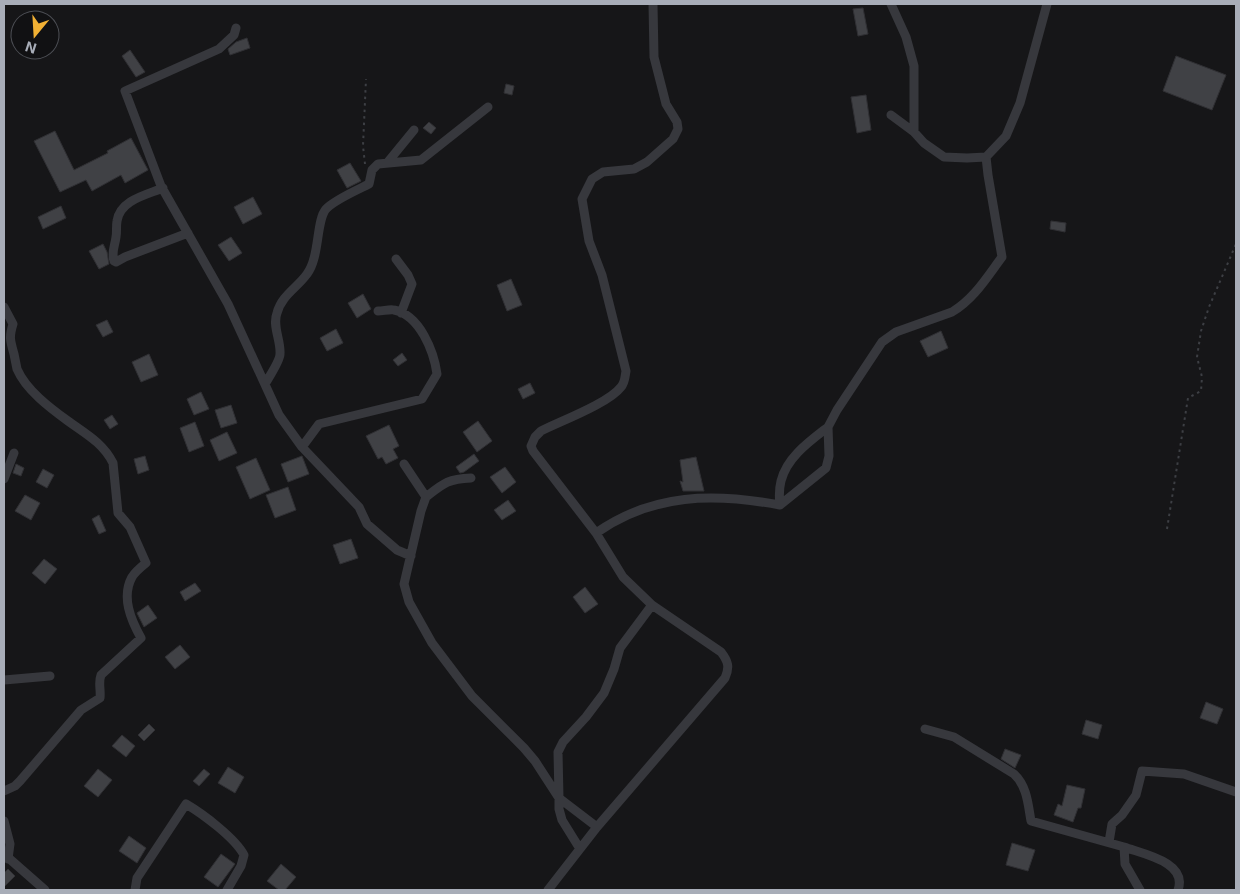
<svg xmlns="http://www.w3.org/2000/svg" width="1240" height="894" viewBox="0 0 1240 894" font-family="Inter,sans-serif">
<rect width="100%" height="100%" fill="#161618"/>
<path fill="#404145" stroke="#303034" d="M863,8L868,34L858,36L853,9Z
M247,38L250,48L230,55L228,49L236,42Z
M130,50L145,72L136,77L122,56Z
M1176,56L1226,75L1212,110L1163,91Z
M506,84L514,86L512,95L504,93Z
M866,95L871,130L857,133L851,97Z
M429,122L436,128L431,134L423,128Z
M55,131L74,170L108,153L107,151L131,138L148,170L125,183L121,175L92,191L86,180L60,192L34,141Z
M350,163L361,181L347,188L337,170Z
M253,197L262,214L243,224L234,207Z
M61,206L66,218L43,229L38,217Z
M1051,221L1066,223L1065,232L1050,229Z
M231,237L242,253L229,261L218,245Z
M103,244L107,252L109,264L99,269L89,251Z
M511,279L522,305L507,311L497,285Z
M363,294L371,309L357,318L348,303Z
M107,320L113,332L103,337L96,325Z
M336,329L343,343L327,351L320,338Z
M941,331L948,348L928,357L920,341Z
M402,353L407,360L398,366L393,360Z
M149,354L158,375L141,382L132,362Z
M530,383L535,393L523,399L518,389Z
M201,392L209,409L194,415L187,399Z
M231,405L237,423L221,428L215,410Z
M112,415L118,424L110,429L104,420Z
M478,421L492,441L477,452L463,432Z
M195,422L204,446L189,452L180,428Z
M389,425L399,446L393,449L398,458L386,464L382,457L378,459L366,436Z
M227,432L237,453L219,461L210,440Z
M474,454L479,461L464,472L460,473L456,467Z
M145,456L149,470L138,474L134,459Z
M302,456L309,474L288,482L281,464Z
M696,457L704,491H683L680,481L683,482L680,460Z
M256,458L270,490L250,499L236,467Z
M16,464L24,468L21,476L13,473Z
M505,467L516,482L502,493L490,477Z
M43,469L54,475L47,488L36,482Z
M288,487L296,510L275,518L266,495Z
M25,495L40,503L31,520L15,511Z
M508,500L516,511L502,520L494,510Z
M99,515L106,531L99,534L92,519Z
M351,539L358,558L340,564L333,545Z
M44,559L57,569L45,584L32,573Z
M195,583L201,591L185,601L180,592Z
M585,587L598,604L585,613L573,597Z
M148,605L157,618L144,627L137,613Z
M180,645L190,657L175,669L165,657Z
M1206,702L1223,709L1217,724L1200,718Z
M1086,720L1102,725L1098,739L1082,734Z
M149,724L155,730L144,741L138,735Z
M122,735L135,746L126,757L112,746Z
M1005,749L1021,755L1015,768L1001,759Z
M228,767L244,777L235,793L218,783Z
M98,769L112,780L98,797L84,786Z
M204,769L210,774L199,786L193,781Z
M1067,785L1085,789L1081,808H1078L1073,822L1054,815L1058,804L1062,806Z
M129,836L146,848L137,863L119,851Z
M1012,843L1035,850L1028,871L1006,865Z
M221,854L235,864L218,887L204,877Z
M281,864L296,877L285,890H279L267,881Z
M8,869L15,876L4,887V873Z"/>
<g fill="none" stroke-linecap="round" stroke-linejoin="round">
<path stroke="#3d3f44" stroke-width="2" stroke-dasharray="2.5 4" stroke-linecap="butt" d="M365,164L363,146L366,79
M1167,529L1188,398L1201,391L1202,377L1197,357L1201,331L1209,307L1236,244"/>
<path stroke="#37383d" stroke-width="9" d="M891,4L906,37L914,66V132
M236,28L234,35L219,49L125,91L161,186L228,304L279,415L302,447L359,507L367,524L397,550L411,556
M891,115L914,132L924,143L944,157L967,158L986,157
M387,163L414,130
M163,188C146,195 120,200 117,221C116,227 117,232 116,237C115,246 111,252 114,261L116,262L125,257L188,233
M396,259L408,275L412,284L401,313
M4,307L13,324C9,337 10,340 14,354C15,359 16,364 17,369C26,390 50,408 68,421C86,434 103,443 113,463L118,513L130,527L146,563C141,567 135,572 132,577C121,597 131,620 141,638L101,675C98,683 101,689 100,698L81,710L20,781L15,786L4,791
M265,384C269,377 280,361 280,354C281,340 272,326 277,313C282,295 297,288 307,274C320,257 316,220 326,209C334,200 357,190 369,184L372,170L378,164L421,160L488,107
M302,447L319,424L422,399L437,374C434,352 420,315 394,310C390,309 383,311 378,311
M404,464L426,497L421,511L404,584L409,602L432,643L472,696L524,748L535,761L559,798V809L562,820L580,849
M4,479L14,453
M426,497C444,483 448,479 471,478
M780,505C779,497 779,489 781,481C787,457 810,441 828,427
M596,533L533,451L531,446L535,437L541,431C561,421 609,403 621,387C625,383 625,376 626,371L602,275L589,241L582,199L592,179L603,172L634,169L647,162L673,139L678,129L677,122L666,104L654,57L653,4
M4,680L50,676
M925,729L954,737L1014,774C1027,786 1028,804 1031,821L1124,847L1125,864L1140,890
M4,821L10,844L8,859
M597,827L725,678C730,667 728,661 721,652L652,605
M1109,842L1112,824L1122,815L1136,795L1142,771L1184,774L1236,792
M1124,847C1143,854 1188,862 1178,890
M4,854L45,890
M135,890L137,878L186,804C203,814 235,838 244,855L241,866L227,890
M548,890L597,827L559,798L558,752L563,742L586,717L604,693L614,669L620,648L652,605L623,577L596,533C653,493 714,493 780,505L826,468L829,456L828,427L837,410L882,342L896,332L952,312C974,299 987,277 1002,257L988,175L986,157L1006,136L1020,103L1047,4"/>
</g>
<rect width="1240" height="894" fill="none" stroke="#a8adb8" stroke-width="10"/>
<g transform="translate(35 35) rotate(198)"><circle r="24" fill="#111113" stroke="#4d4f55"/>
<path d="M0-4L9 19L0 12L-9 19Z" fill="#f2b134"/>
<text y="-8" font-size="14" font-weight="bold" text-anchor="middle" fill="#a8adb8">N</text>
</g>
</svg>
